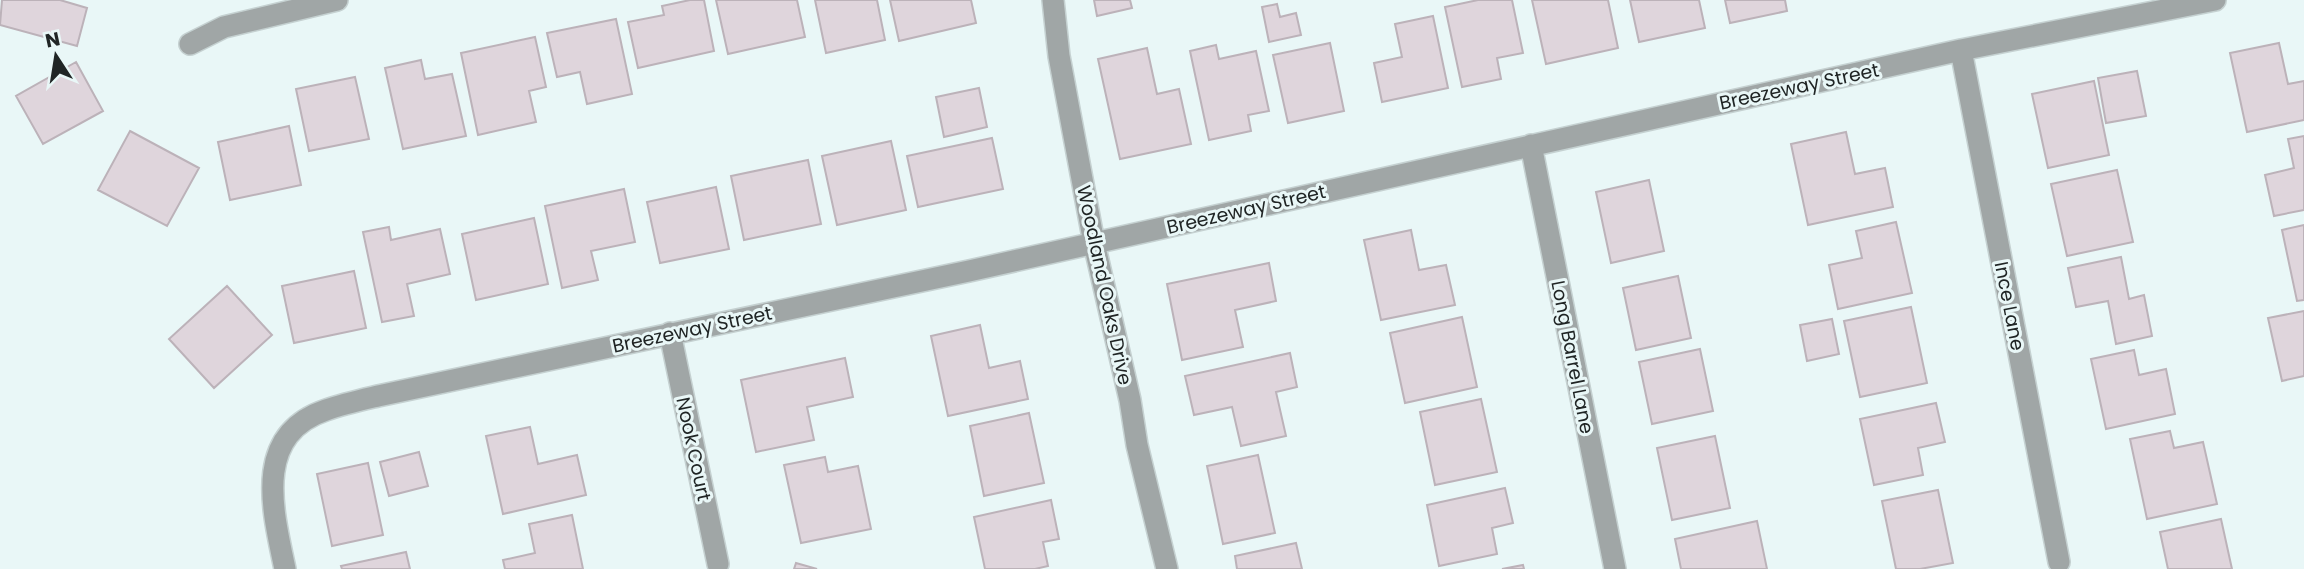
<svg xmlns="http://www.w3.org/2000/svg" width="2304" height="569" viewBox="0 0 2304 569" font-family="Poppins,sans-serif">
<rect width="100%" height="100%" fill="#e9f7f7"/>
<path fill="#dfd5dc" stroke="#bcb2b9" stroke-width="2" d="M2,0H60L87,8L77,46L0,25Z
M690,0H704L714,51L638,68L628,22L664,15L662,6Z
M716,0H797L805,37L728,54Z
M815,0H877L885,40L826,53Z
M890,0H971L976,23L899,41Z
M1094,0H1130L1132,8L1097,16Z
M1478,0H1512L1523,53L1497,58L1501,79L1462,87L1445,7Z
M1532,0H1608L1618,48L1546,64Z
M1630,0H1699L1705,28L1639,42Z
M1725,0H1785L1787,11L1730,23Z
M1277,4L1280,17L1296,13L1301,35L1269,42L1262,7Z
M1433,16L1448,88L1382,102L1374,63L1402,57L1395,24Z
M616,19L632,94L587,104L580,72L557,77L547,33Z
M535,37L546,87L529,91L536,122L478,135L461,53Z
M1330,43L1344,111L1288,123L1273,55Z
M2279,43L2288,84L2304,81V120L2247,132L2230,53Z
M1216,45L1219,59L1256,51L1269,111L1248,115L1251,131L1209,140L1190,51Z
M1147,48L1157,94L1179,89L1191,144L1120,159L1098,59Z
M421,60L425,79L452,74L466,136L403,149L385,68Z
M76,62L103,111L43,144L16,96Z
M2137,71L2146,116L2106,123L2098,78Z
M355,77L369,139L309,151L296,89Z
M2094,81L2109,155L2048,168L2032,94Z
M979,88L987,127L944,137L936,97Z
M289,126L301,185L230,200L218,142Z
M130,131L199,168L167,226L98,190Z
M1846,132L1855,174L1885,168L1893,207L1808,225L1791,144Z
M2304,136V210L2274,216L2265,175L2294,168L2288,139Z
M992,138L1003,189L918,207L907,156Z
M891,141L906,210L837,225L822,156Z
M808,160L821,224L744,240L731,176Z
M2117,170L2133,242L2067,256L2051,184Z
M1649,180L1664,251L1611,263L1596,192Z
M716,187L729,249L660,263L647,202Z
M624,189L635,242L591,251L598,280L562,288L545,206Z
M534,218L548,284L476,300L462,234Z
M1896,222L1912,293L1838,309L1829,265L1862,258L1856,231Z
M2304,225V300L2297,301L2282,230Z
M389,227L391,240L440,229L450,274L407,284L414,316L382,322L363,232Z
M1411,230L1419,270L1446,265L1455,305L1381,320L1364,240Z
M2121,257L2129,299L2144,295L2152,336L2116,344L2108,301L2076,307L2068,268Z
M1269,263L1276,301L1235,310L1243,347L1182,360L1167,284Z
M354,271L366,328L294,343L282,286Z
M1678,276L1691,338L1636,350L1623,288Z
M227,286L272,335L214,388L169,339Z
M1911,307L1927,383L1860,397L1844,321Z
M2304,311V376L2282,381L2268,318Z
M1462,317L1477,387L1405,403L1390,333Z
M1832,319L1839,354L1807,361L1800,325Z
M980,325L989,368L1020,361L1028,399L948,416L931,336Z
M1700,349L1713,411L1652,424L1639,362Z
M2134,350L2139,375L2166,369L2175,414L2106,429L2091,359Z
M1290,353L1297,387L1276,392L1286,436L1241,446L1232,407L1194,415L1185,376Z
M845,358L853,397L807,407L814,440L756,452L741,380Z
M1481,399L1497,472L1435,485L1420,412Z
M1936,403L1945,442L1918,448L1923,475L1874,485L1860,419Z
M1029,413L1044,483L984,496L970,426Z
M530,427L538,464L577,455L586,495L503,514L486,436Z
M2170,431L2174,448L2203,442L2217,504L2147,519L2130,439Z
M1715,436L1730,508L1672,520L1657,448Z
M419,452L428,486L389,496L380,462Z
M1258,455L1275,533L1223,544L1207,466Z
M825,457L828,472L858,466L871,529L801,543L784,465Z
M368,463L383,535L332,546L317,474Z
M1505,488L1513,523L1492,528L1497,554L1439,566L1427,505Z
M1938,490L1953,563L1920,569H1896L1882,501Z
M1051,500L1059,539L1043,542L1048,566L1035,569H985L974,517Z
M572,515L583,569H505L503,560L535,553L529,524Z
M2221,519L2232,569H2168L2160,532Z
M1757,521L1767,569H1681L1675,539Z
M1296,543L1302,569H1237L1235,556Z
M406,552L410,569H342L341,566Z
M796,563L817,569H794Z
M1523,565L1524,569H1502Z"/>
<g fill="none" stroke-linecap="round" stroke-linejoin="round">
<g stroke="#c5d1d1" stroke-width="24">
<path id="street" d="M1053,0L1059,56L1094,243L1130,400L1137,445L1167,569
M190,44L224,27L337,0
M1961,50L2059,562
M1531,145L1615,569
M670,333L718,564
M285,569C273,511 252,435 326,410C343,404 361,400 378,396L969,271L1961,50L2215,0"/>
</g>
<use href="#street" stroke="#a0a6a6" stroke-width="21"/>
</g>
<g text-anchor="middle" stroke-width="6" stroke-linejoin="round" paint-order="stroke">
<g font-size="19" fill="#202525" stroke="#e9f7f7">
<text transform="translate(1799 86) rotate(-12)" y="7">Breezeway Street</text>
<text transform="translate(1246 209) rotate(-13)" y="7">Breezeway Street</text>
<text transform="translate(1105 285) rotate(78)" y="7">Woodland Oaks Drive</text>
<text transform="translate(2010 306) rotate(79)" y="7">Ince Lane</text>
<text transform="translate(692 329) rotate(-12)" y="7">Breezeway Street</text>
<text transform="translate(1573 357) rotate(79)" y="7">Long Barrel Lane</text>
<text transform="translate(694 449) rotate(78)" y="7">Nook Court</text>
</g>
</g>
<g transform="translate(56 56) rotate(348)" stroke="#e9f7f7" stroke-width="5" paint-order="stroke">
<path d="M0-5L12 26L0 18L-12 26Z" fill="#202525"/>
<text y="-10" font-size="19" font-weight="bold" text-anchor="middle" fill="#202525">N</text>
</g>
</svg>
